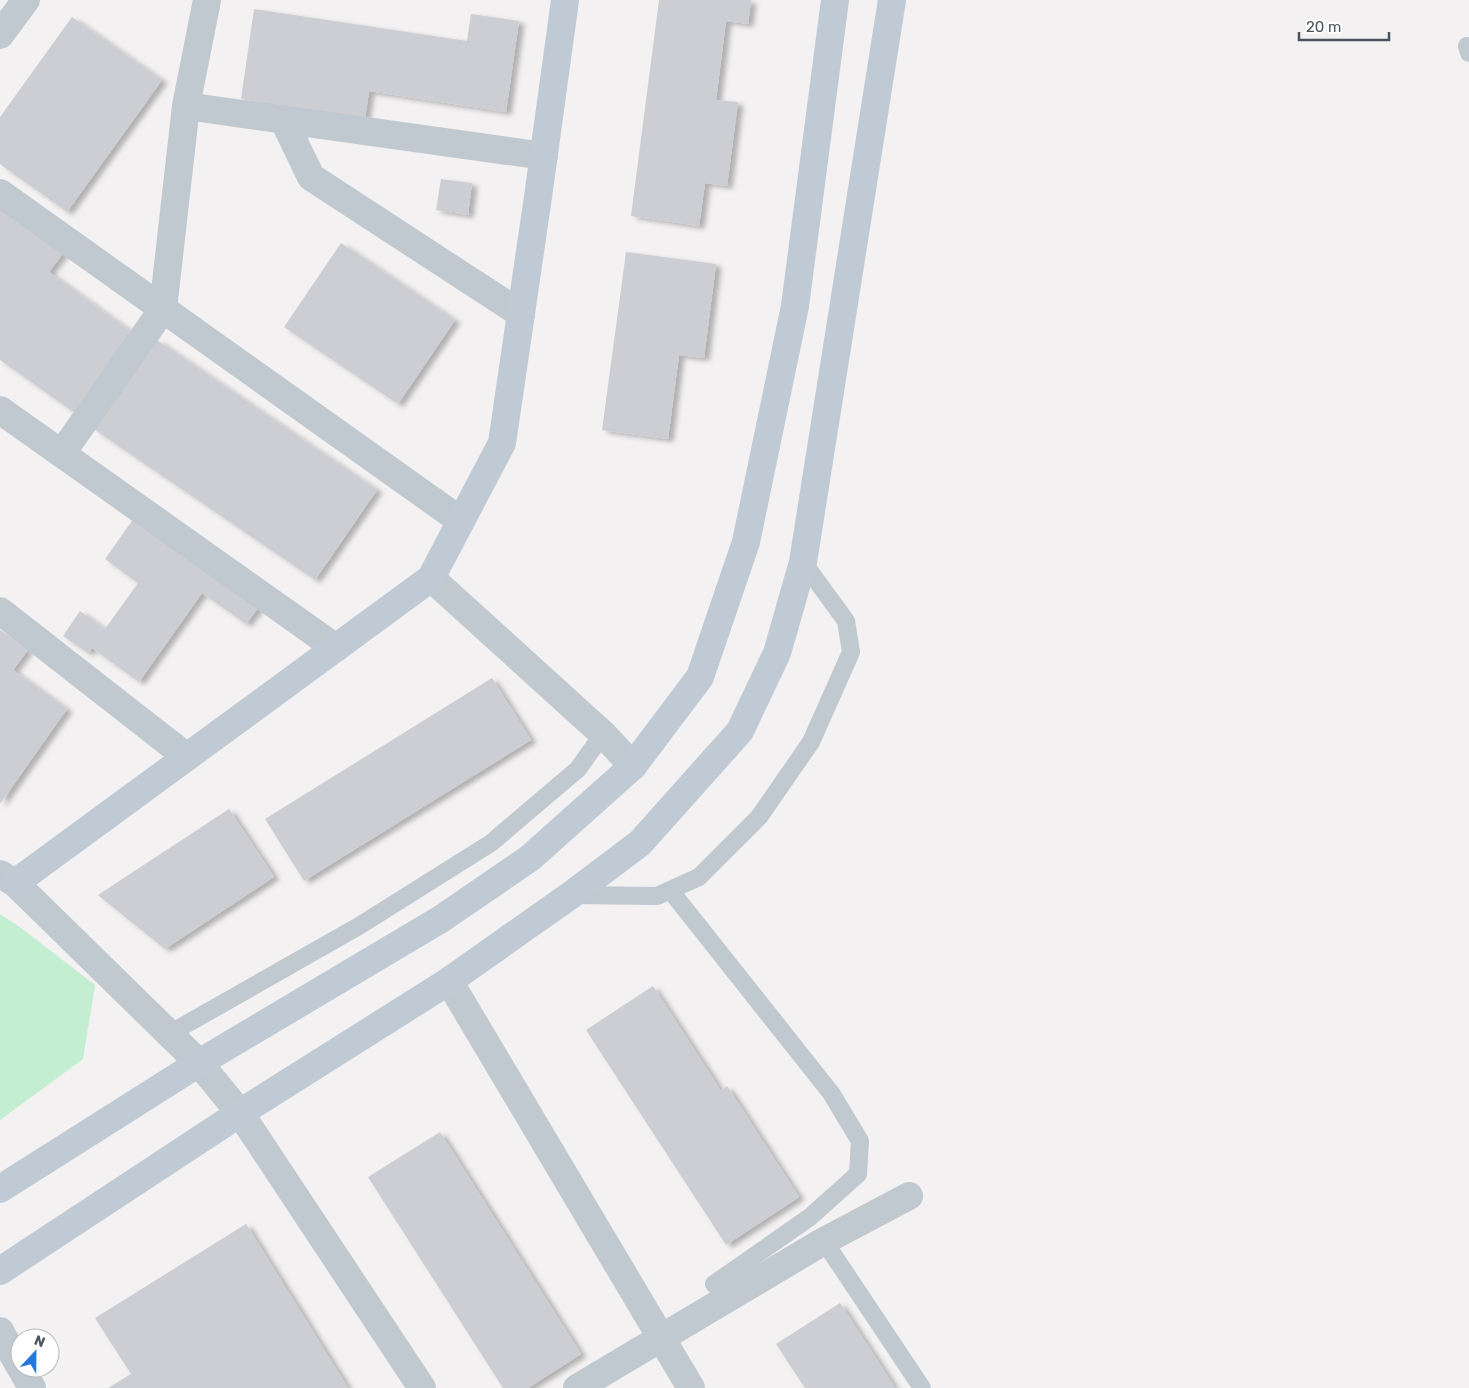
<svg xmlns="http://www.w3.org/2000/svg" width="1469" height="1388" viewBox="0 0 1469 1388" font-family="Rubik,sans-serif">
<defs>
<filter id="shadow"><feDropShadow dx="5.5" dy="3" stdDeviation="2.5" flood-color="#0004"/></filter>
</defs>
<rect width="100%" height="100%" fill="#f3f1f1"/>
<path fill="#c3eed2" d="M0,914L21,928L95,985L83,1059L0,1120Z"/>
<path fill="#ccced3" filter="url(#shadow)" d="M659,0H751L748,24L726,21L716,100L738,102L727,186L705,183L699,226L631,216Z
M254,9L467,41L471,14L519,21L506,112L369,91L365,118L241,99Z
M72,17L162,80L67,212L0,164V117Z
M441,179L472,183L468,215L436,210Z
M0,206L64,252L49,272L133,333L75,413L0,360Z
M341,243L455,320L398,404L284,327Z
M626,252L716,264L704,358L679,355L668,439L602,430Z
M157,340L377,490L315,580L95,430Z
M139,511L264,600L246,624L202,593L139,682L92,648L88,653L63,636L80,611L105,629L138,583L105,559Z
M0,630L28,650L13,670L67,709L0,804Z
M492,678L531,740L304,881L265,819Z
M229,809L274,877L165,949L98,895Z
M653,986L721,1091L727,1086L799,1197L726,1245L586,1030Z
M440,1132L581,1354L528,1388H503L368,1177Z
M246,1224L348,1388H108L131,1374L95,1318Z
M840,1303L883,1369L895,1388H805L776,1344Z"/>
<g fill="none" stroke-linecap="round" stroke-linejoin="round">
<path stroke="#c0c9cf" stroke-width="18" d="M1467,46L1469,53
M670,890L831,1093L860,1141L858,1174L810,1217L714,1284
M572,895L657,896L699,877L759,817L811,742L851,652L846,621L803,562
M169,1034L359,926L491,843L578,769L603,734
M824,1241L922,1388"/>
<path stroke="#c0c9cf" stroke-width="28" d="M0,35L26,0
M186,106L544,156
M283,119L311,177L521,314
M0,193L461,521
M0,410L336,648
M62,453L163,309L186,106L207,0
M431,578L603,734L633,766
M0,611L187,757
M0,874L15,883L199,1063L240,1113L422,1388
M449,981L691,1388
M0,1331L20,1367
M21,1368L32,1388
M577,1388L824,1241L909,1196"/>
<path stroke="#c0cad4" stroke-width="28" d="M15,883L431,578L502,443L538,197L565,0
M0,1189L199,1063L441,919L530,858L633,766L700,677L746,542L795,306L835,0
M0,1271L240,1113L449,981L571,895L640,843L740,731L777,653L803,562L892,0"/>
</g>
<g transform="translate(35 1353) rotate(22)"><circle r="24" fill="#ffffff" stroke="#b7bbbf"/>
<path d="M0-4L9 19L0 12L-9 19Z" fill="#2379dc"/>
<text y="-8" font-size="14" font-weight="bold" text-anchor="middle" fill="#4a555e">N</text>
</g>
<path d="M1299 32v8h90v-8" fill="none" stroke="#4a555e" stroke-width="2.5"/>
<text x="1306" y="32" font-size="15" fill="#4a555e" stroke="#ffffff" stroke-width="4" paint-order="stroke">20 m</text>
</svg>
